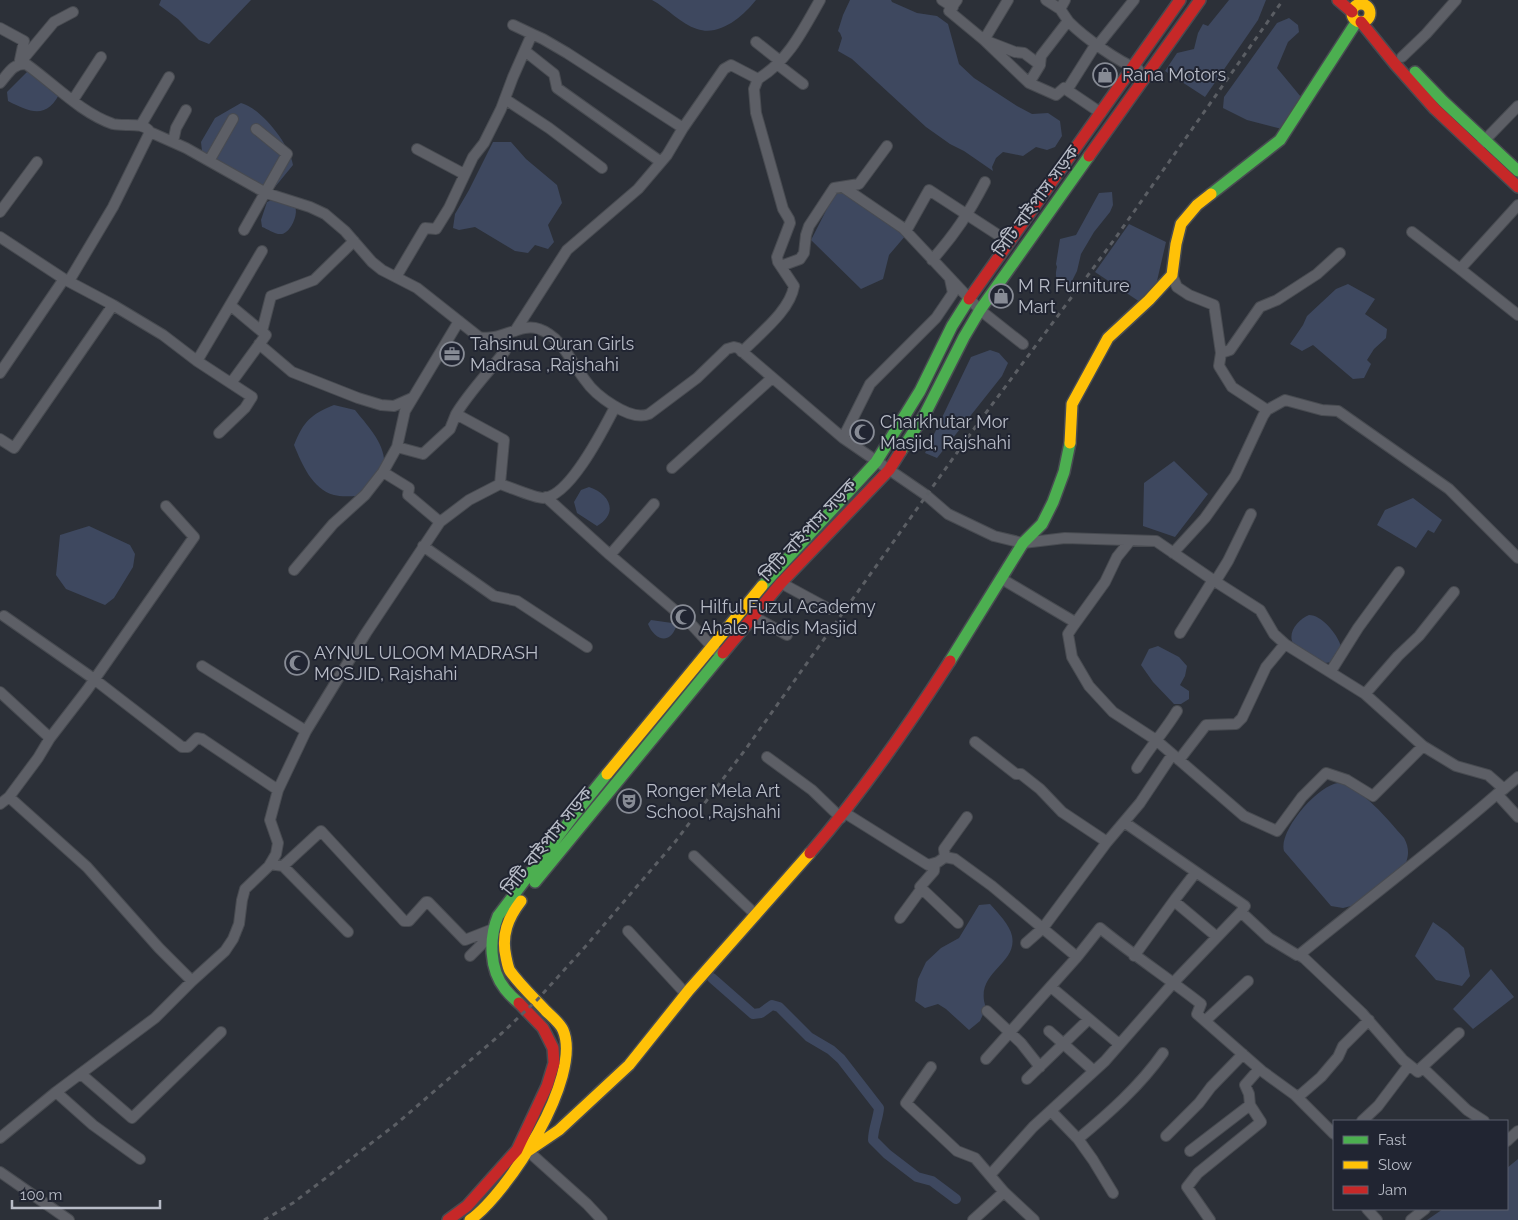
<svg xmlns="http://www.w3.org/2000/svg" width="1518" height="1220" viewBox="0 0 1518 1220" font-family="Raleway,'Noto Sans Bengali',sans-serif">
<rect width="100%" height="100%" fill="#2c3038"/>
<path fill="#3e485f" d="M161,0H251L209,44L199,40L178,19L159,5Z
M652,0H756C743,16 720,37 697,29C681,24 667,8 652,0Z
M850,0H891L892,2L917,13L937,16L948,24L959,64L974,78L1017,106L1032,114L1048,113L1060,121L1062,136L1055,147L1047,150L1036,147L1023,156L1003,152L996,158L992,167L993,171L964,151L950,144L926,127L852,59L838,51L842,38L840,33L838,31L843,15Z
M1229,0H1266L1258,20L1205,97L1165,71L1177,53L1194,49L1198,33L1203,24L1208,26Z
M1289,18L1298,25L1299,32L1288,42L1277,68L1301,97L1282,129L1247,120L1223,108L1224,97L1277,23Z
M29,70L62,89C48,119 33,114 8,101L7,92Z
M241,103C261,108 290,145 293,165L275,187H264L211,163L202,151L201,142L215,118Z
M493,142H511L526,159L557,185L562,203L548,225L554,242L548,249L535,245L528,253L515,251L475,227L459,230L453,228L455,214L469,190Z
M841,187L906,235L889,255L883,279L861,289L811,240L832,199Z
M1112,192L1113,205L1110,212L1094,232L1081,254L1077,271L1069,287C1057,283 1054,279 1057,267L1056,264L1060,239L1076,235L1099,193Z
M278,197C282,199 289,201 293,204C301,210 291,233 282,234C275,235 268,229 262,227L261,220L267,202Z
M1129,224L1166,242L1157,281L1143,304L1095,272Z
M1348,284L1375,299L1365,314L1387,329L1386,338L1374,349L1367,360L1371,364L1364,378L1353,379L1313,345L1302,351L1290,344L1303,325L1307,316L1336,289Z
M990,350L999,353L1008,363L1002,376L937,458L925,453L971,357Z
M334,405L355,410C366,424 387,445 384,466C382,477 366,488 358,496C350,496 341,497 334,495C312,489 302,464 294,445C304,421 310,415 334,405Z
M1174,461L1208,494L1175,537L1143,526L1144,483Z
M589,487C610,494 619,513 597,526L577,513L574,502L581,490Z
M1413,498L1442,520L1434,533L1428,530L1416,548L1377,525L1385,510Z
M89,526L130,545L135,554L133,567L114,598L105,605L66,589L56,575L60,535Z
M1309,615C1322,615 1337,634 1341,646L1333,662L1325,663L1294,645C1286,634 1298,619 1309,615Z
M651,620L672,623L676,627C669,646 654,639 648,624Z
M1158,646L1179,657L1187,666L1185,676L1180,685L1189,691V699L1181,704H1174L1153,682L1141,665L1149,649Z
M1338,783C1362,787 1389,821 1404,838C1409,847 1409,854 1406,863L1363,898L1351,906L1343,908L1331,906L1284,851C1278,831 1318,785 1338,783Z
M990,904C998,913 1010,925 1012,936C1018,965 973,972 986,1008L980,1021L969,1030L946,1009L938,1004L925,1008L915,1001L918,979L926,962L941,948L959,938L979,905Z
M1433,922L1447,932L1464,948L1470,976L1462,986L1436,980L1415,956Z
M1491,969L1514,997L1473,1029L1453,1009Z
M1518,1159V1220H1427L1443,1209H1507V1168Z"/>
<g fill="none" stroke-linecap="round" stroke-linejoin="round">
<path stroke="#3e485f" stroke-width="10" d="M712,978L753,1014L761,1013L772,1005L779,1007L809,1037L831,1050L841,1059L879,1108C878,1119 873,1129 873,1140L887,1154L917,1177L932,1181L956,1199"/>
<g stroke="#484b51" stroke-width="12">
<path id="street" d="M942,0L953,7
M957,0L949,11L984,40L1015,52L1024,53L1040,65L1029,83L1056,95L1064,88L1101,113
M1008,0L984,40L1029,83
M1046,0L1060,9L1065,0
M1060,9C1063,13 1066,18 1069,22C1084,37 1118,62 1138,69
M0,28L24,41L20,60
M532,34L543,39L567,53L683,128
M756,42L780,61
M1098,45L1134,0
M525,51L554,74L557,88L661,162
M1402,57L1426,34L1456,0
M19,64L54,22L73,12
M777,64L803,84
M1040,65L1041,56L1068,21
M0,83C8,74 13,63 26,64C54,84 81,113 113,124C125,127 143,121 150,132L186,148L266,193L310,207L325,214L345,231L372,262L382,270L417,288L479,337C500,342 521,322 539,329C562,337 571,362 585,380C595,395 630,422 649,414L697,378L727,349L734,347L738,348L843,438L926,495L948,514L994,536L1023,543L1065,538L1156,541L1213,580L1260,610L1274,634L1285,644L1365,694L1423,746L1456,766L1488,775L1504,789L1497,794L1518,817
M1067,90L1096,44
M505,99L549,128L602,168
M73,100L101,57
M141,125L169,77
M173,142L176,128L186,110
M1482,143L1518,106
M417,149L464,174
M209,161L233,119
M843,187L903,228L980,310L1023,344
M1518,205L1460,269L1518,315
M0,212L37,162
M244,230L287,154L256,129
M906,231L929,190L1009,242
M1412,232L1460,269
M0,237L64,279L113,305L163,335L197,361L252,397L245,408L219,433
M932,260C955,234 969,213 985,182
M781,266L800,259L804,253L806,235L809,226L834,188L859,184L887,146
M1172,275L1177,287L1189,295L1214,305L1221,353L1219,366L1232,387L1267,410L1263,416L1235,476L1205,518L1173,553
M396,277L425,228L436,229L449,208L473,157L484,143L501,109L513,77L532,34L513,25
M69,281L113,207L150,132
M230,305L266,335L231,383
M262,331L271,296L314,280L354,241
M515,331L567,250L638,189L667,155L683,128L724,69L731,65L758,79C788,61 803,30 820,0
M259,344L292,372L358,398L381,405L394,406L412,398
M742,352C759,334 790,311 794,286L778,262L777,257L790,223L789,219L783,209L756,113L754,89L758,79
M1221,353L1230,350L1260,307L1277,300L1317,274L1340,253
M197,361L262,251
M0,373L64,279
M1267,410L1285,400L1322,410L1338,411L1449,489L1518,558
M456,414C470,391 489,372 505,351L499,337
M843,438L870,384L936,318L953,293L950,279
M0,439L14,448L113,305
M397,447L423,454L450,429L456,414L504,440L500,484
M672,468L772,378
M383,472L409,488L408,495L440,522L469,500L500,484C510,487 534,498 543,498C570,497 604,428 615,407
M546,497L610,555L692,625L715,650
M423,546L494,596L517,601L587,647
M610,555L654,504
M294,570L333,524L365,495L383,472L397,447L405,411L459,321
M1002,579L1073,621L1074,625L1068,634L1072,657L1089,686L1113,712L1156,740L1244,816L1277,831L1302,797L1326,773L1347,780L1373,796L1423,746
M1215,582L1228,561L1251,514
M781,583L829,609
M4,616L94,679L182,747H188L197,738L202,739L278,790
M753,616L787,635
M1074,625L1105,582L1117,557L1130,541
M1180,633L1213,580
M202,666L306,731
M1331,671L1358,628L1399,572
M0,692L50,738
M1365,694L1398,656L1419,636L1454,592
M975,742L1016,774H1021L1040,789L1062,812L1107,842
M767,757L812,790L841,818
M1179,760L1206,725L1236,724L1242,718L1266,667L1285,644
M1137,768C1149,748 1165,731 1177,711
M1504,789L1518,777
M0,804L9,797
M845,813L928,865L938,862L945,857L955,859L992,886L1077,957L1100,928C1133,955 1168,978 1201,1004L1197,1014L1262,1071L1295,1095L1334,1134
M1124,822L1245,906L1241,912L1269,938L1297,955H1299L1304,958L1362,1013L1403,1060L1418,1072L1422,1067L1467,1110L1484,1121
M694,856L756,915
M945,857L944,849L967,817
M935,863L934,871L920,887L958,923
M270,864L283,866L321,831L404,921H409L426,902H428L465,940L493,929
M283,866L348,932
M1174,901L1217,937
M900,918L922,888
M628,931L686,994
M1026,943L1043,928L1107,842L1140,803L1172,755
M1299,955C1365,901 1433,850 1497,794
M470,956L483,943L488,931
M1134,956L1176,898L1196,872
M192,981L225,951L233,939L239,924L242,900L245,889L269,866L276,854L278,843L270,820L278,790L306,731L366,633L440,522
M1051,987L1119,1044
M987,1011L1021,1043L1040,1067
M1205,1021L1248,981
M1049,1031L1094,1071
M986,1059L1077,957
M931,1067L906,1103L957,1151L975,1158L1004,1192L1034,1220
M1422,1067L1459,1033
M81,1074L132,1118L221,1032
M1027,1079L1089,1019
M56,1092L93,1125L140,1159
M1298,1097L1321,1077L1338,1057L1343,1046L1369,1020
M1051,1111L1078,1139L1093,1160L1113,1193
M1362,1121L1378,1106L1409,1065
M1166,1136L1199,1103L1211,1087L1243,1054
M0,1138L56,1092L155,1018L192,981L159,948L87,867L9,797L38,758L50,738L87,690L194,537L166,506
M1078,1139C1108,1114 1140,1086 1163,1053
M1507,1141L1518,1131
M528,1151L587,1204L602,1220
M1190,1151L1250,1105
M0,1172L69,1220
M990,1175L1033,1127L1105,1061L1174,982L1241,912
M1367,1209L1377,1220
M973,1220L1004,1192
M1210,1220L1187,1187L1198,1173L1261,1122L1250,1105L1249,1094L1245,1085L1259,1069
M1411,1220L1425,1209"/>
</g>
<g stroke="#484b51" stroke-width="14">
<path id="fast" d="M1415,72L1443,101L1518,171
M1211,194L1280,140L1357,21
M901,451L925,414L964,337L980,310L1089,156
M762,586L876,462L920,391L952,326L969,299
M950,661L1023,543L1042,524L1053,502L1064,472L1070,443
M535,882L723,653
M519,1003C514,999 509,994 505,989C489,969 489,938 498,916L574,815L607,774"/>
</g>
<g stroke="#484b51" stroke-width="14">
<path id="slow" d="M1352 13a9 9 0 1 1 18 0a9 9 0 1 1-18 0Z
M1070,443L1072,404L1108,338L1149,300L1172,275L1176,244L1181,224L1197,205L1211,194
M607,774L762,586
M528,1151L559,1130L629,1065L689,990L810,853
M470,1220C508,1193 583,1077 563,1030C560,1023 551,1016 546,1011C534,998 520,985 510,971C508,968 507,962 506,957C501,935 508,918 521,901"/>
</g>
<g stroke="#484b51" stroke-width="14">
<path id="jam" d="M1338,0L1352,12
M1361,22L1395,64L1435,109L1518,187
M1089,156L1200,0
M969,299L1180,0
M723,653L781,583L889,470L901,451
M810,853C862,793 907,728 950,661
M448,1220L467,1206L517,1150L547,1086L554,1063L553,1048L543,1028L519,1003"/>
</g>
<use href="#street" stroke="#5d5f66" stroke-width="10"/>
<use href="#fast" stroke="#4caf50" stroke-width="11"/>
<use href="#slow" stroke="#ffc107" stroke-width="11"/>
<use href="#jam" stroke="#c62828" stroke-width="11"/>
<path stroke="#5b5e64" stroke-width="3" stroke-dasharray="5 5" stroke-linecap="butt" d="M264,1220L293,1203L395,1125L502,1033L537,1000L585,947L675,842L745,750L971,433L1114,240L1283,0"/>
</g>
<defs>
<g id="shop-ring" transform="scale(1.25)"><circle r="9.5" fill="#212532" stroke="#878b95" stroke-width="1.5"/><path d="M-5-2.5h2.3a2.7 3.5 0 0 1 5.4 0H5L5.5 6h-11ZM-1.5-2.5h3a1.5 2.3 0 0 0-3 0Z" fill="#878b95"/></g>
<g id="office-ring" transform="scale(1.25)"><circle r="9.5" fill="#212532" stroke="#878b95" stroke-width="1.5"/><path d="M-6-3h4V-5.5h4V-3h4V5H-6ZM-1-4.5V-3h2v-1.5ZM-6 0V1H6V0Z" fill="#878b95"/></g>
<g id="mosque-ring" transform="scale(1.25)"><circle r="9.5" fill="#212532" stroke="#878b95" stroke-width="1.5"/><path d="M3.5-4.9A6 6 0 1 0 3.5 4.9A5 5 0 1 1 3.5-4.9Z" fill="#878b95"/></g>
<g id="theatre-ring" transform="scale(1.25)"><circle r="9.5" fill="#212532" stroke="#878b95" stroke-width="1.5"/><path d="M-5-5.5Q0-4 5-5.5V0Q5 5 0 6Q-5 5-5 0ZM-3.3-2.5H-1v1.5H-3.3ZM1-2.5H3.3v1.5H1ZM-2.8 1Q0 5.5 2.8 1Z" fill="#878b95"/></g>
</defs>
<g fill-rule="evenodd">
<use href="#shop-ring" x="1105" y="75"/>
<use href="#shop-ring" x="1001" y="296"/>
<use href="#office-ring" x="452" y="354"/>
<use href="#mosque-ring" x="862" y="432"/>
<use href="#mosque-ring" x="683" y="617"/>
<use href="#mosque-ring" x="297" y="663"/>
<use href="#theatre-ring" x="629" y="801"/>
</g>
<g text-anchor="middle" stroke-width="4" stroke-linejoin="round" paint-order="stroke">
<g font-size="18" fill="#b8bcc7" stroke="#212532" text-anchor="start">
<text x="1122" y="81">Rana Motors</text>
<text x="1018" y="292">M R Furniture<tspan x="1018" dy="21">Mart</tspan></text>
<text x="470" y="350">Tahsinul Quran Girls<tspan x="470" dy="21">Madrasa ,Rajshahi</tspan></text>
<text x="880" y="428">Charkhutar Mor<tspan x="880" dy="21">Masjid, Rajshahi</tspan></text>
<text x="700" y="613">Hilful Fuzul Academy<tspan x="700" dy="21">Ahale Hadis Masjid</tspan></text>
<text x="314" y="659">AYNUL ULOOM MADRASH<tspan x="314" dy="21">MOSJID, Rajshahi</tspan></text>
<text x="646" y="797">Ronger Mela Art<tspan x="646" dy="21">School ,Rajshahi</tspan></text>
</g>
<g font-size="18" fill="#b8bcc7" stroke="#212532">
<text transform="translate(1036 201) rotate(-54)" y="6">সিটি বাইপাস সড়ক</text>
<text transform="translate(808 530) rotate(-47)" y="6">সিটি বাইপাস সড়ক</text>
<text transform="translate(547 841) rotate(-51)" y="6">সিটি বাইপাস সড়ক</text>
</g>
</g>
<rect x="1333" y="1120" width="175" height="90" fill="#212532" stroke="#5d616e"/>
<rect x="1343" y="1136" width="25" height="8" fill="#4caf50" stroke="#5d616e"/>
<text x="1378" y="1145" font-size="15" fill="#b8bcc7">Fast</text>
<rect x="1343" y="1161" width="25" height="8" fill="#ffc107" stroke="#5d616e"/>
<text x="1378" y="1170" font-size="15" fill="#b8bcc7">Slow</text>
<rect x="1343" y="1186" width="25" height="8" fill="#c62828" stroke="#5d616e"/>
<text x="1378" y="1195" font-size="15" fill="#b8bcc7">Jam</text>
<path d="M12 1200v8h148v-8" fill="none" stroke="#b8bcc7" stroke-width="2.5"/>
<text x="20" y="1200" font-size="15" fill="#b8bcc7" stroke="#212532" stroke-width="4" paint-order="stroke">100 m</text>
</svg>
